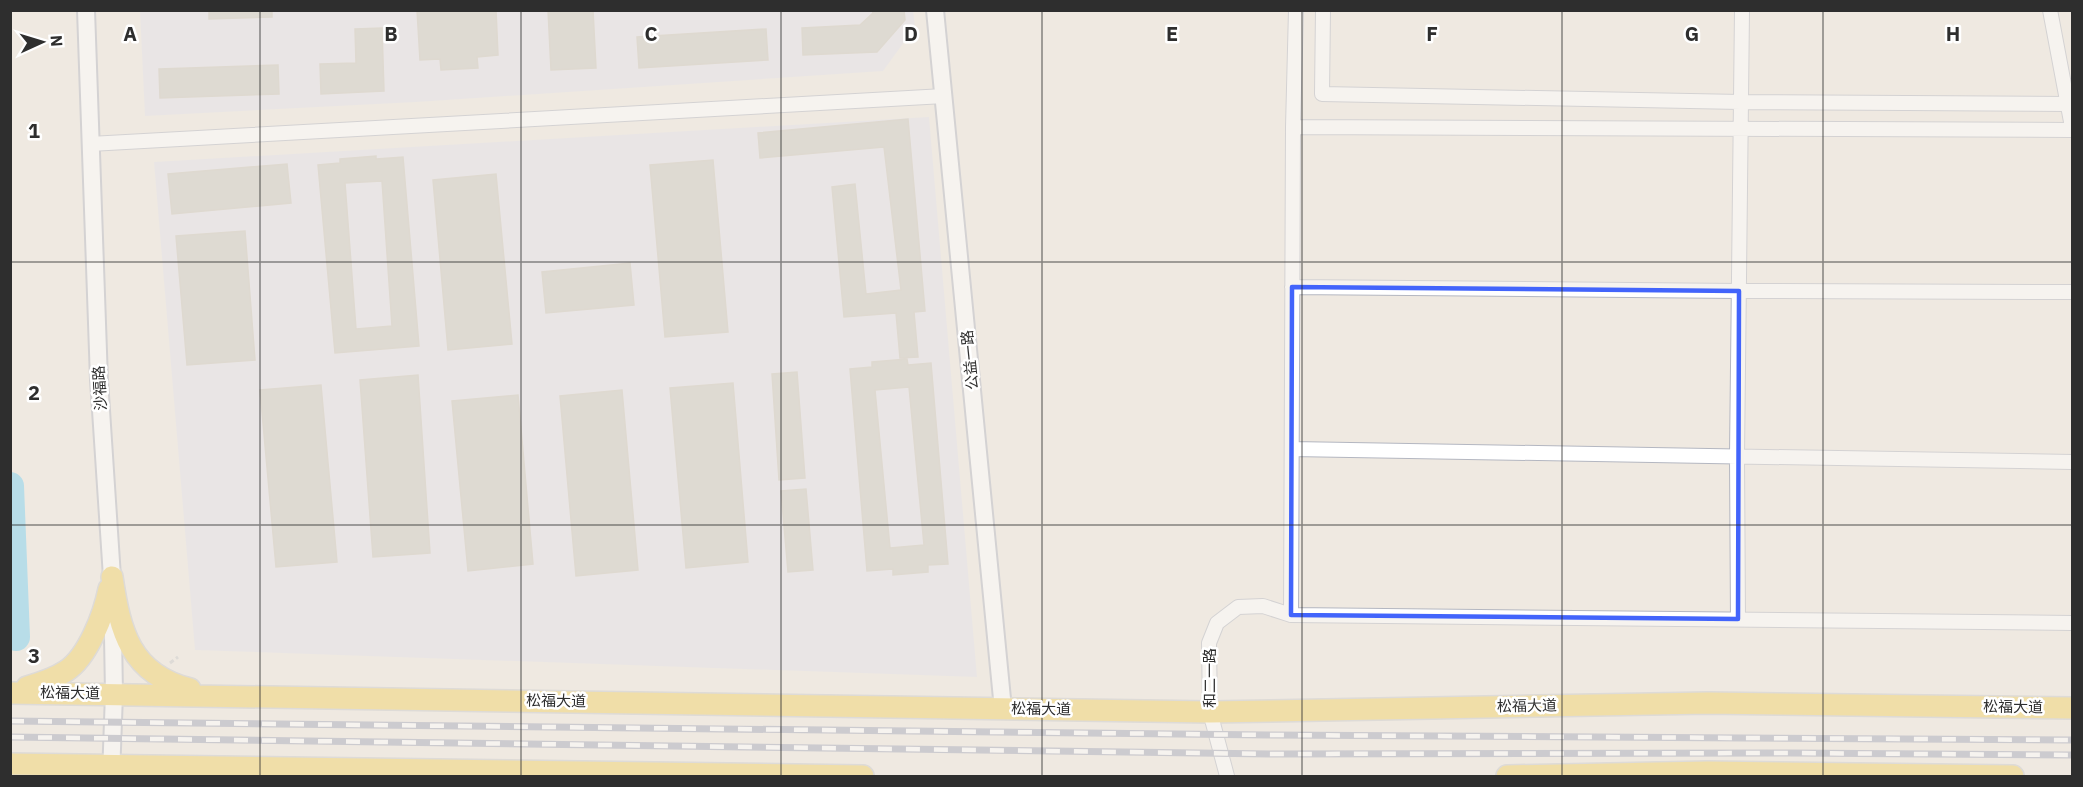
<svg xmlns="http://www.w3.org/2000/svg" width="2083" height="787" viewBox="0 0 2083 787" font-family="'IBM Plex Sans','Noto Sans SC',sans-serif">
<rect width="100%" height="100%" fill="#efe9e1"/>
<path fill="#e3e1e8" d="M913,10L915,27L883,71L416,102L145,116L140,11Z
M929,117L977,677L195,650L154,162Z"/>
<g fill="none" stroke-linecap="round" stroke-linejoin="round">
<path stroke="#75cff0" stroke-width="28" d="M10,486L16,637"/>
</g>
<path fill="#cbc7bf" stroke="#cbc5ba" stroke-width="1.5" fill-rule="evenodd" d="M209,10H272V17L209,19Z
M417,10H496L498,55L477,57L478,68L441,70L440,59L420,60Z
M548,10H593L596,68L551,70Z
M872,10H904L905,20L877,52L803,55L802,28L860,25L873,13Z
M382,28L384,91L321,94L320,64L356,63L355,29Z
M766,29L768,60L639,68L637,37Z
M278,65L279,94L160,98L159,69Z
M908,119L925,311L914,312L918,357L900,358L896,313L844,317L832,187L855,184L866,294L901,290L884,147L760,158L758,133Z
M376,156V159L403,157L419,346L335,353L318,165L340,163V159ZM382,181L392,326L356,329L345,183Z
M713,160L728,332L665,337L650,165Z
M287,164L291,203L172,214L168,174Z
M496,174L512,344L448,350L433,180Z
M245,231L255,360L187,365L176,236Z
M630,263L634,305L546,313L542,272Z
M907,359L908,365L931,363L948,564L928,565V572L893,575V569L867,571L850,369L872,367V362ZM909,387L924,545L890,548L875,390Z
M797,372L805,478L779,480L772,374Z
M418,375L430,553L373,557L360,380Z
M733,383L748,562L686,568L670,388Z
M321,385L337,562L276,567L260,390Z
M622,390L638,570L576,576L560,396Z
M518,395L533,564L468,571L452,401Z
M806,489L813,570L788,572L781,491Z"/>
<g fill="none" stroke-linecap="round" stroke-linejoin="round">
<g stroke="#b4b7c1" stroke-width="16">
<path id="minor" d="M1323,10L1322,94L1741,102L2068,104
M2050,10L2072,127
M1293,127L2072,130
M90,144L944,96
M1292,287L1739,291L2072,292
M1292,449L2072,462
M1291,615L1293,127L1296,10
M1738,619L1737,456L1742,10
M1227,776L1210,712L1209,643L1217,623L1238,607L1263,606L1291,615L2072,623"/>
</g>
<g stroke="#b4b7c1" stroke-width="20">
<path id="tertiary" d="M86,10L99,380L112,577L114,694L111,776
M935,10L1003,709"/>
</g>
<g stroke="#c9c9c9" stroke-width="24">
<path id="primary" d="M112,577C120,631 130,674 190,689
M27,687C41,683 54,679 66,671C88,657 104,614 109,589
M10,693L1210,712L1708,703L2072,708
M10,764L863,776
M1507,776L1708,772L2013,776"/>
</g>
<path stroke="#c9c9c9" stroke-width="3" stroke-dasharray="4.5 3" stroke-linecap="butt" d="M170,663L178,657"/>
<use href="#minor" stroke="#fff" stroke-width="14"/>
<use href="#tertiary" stroke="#fff" stroke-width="16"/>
<use href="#primary" stroke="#f2d163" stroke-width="21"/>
<g stroke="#a3a6b8" stroke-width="7">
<path id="rail" d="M10,721L1269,735L2072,740
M10,737L1270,754L1790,753L2072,755"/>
</g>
<use href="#rail" stroke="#fff" stroke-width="4.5" stroke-dasharray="14" stroke-linecap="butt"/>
</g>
<path d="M0 0H2083V787H0ZM1292,287L1739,291L1738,619L1291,615Z" fill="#efe9e1" fill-opacity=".55" fill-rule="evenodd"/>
<path fill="none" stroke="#4264fb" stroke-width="4.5" stroke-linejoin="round" d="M1292,287L1739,291L1738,619L1291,615Z"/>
<path fill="none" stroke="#2e2e2e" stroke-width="1.5" stroke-opacity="0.55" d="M260,10V776M521,10V776M781,10V776M1042,10V776M1302,10V776M1562,10V776M1823,10V776M10,262H2072M10,525H2072"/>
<g text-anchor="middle" stroke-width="5" stroke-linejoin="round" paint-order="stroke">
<g font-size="15" fill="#2e2e2e" stroke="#fff">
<text transform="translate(970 360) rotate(-96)" y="5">公益一路</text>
<text transform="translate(100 388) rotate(-93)" y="5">沙福路</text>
<text transform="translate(1210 678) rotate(-90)" y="5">和二一路</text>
<text transform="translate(70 693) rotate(1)" y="5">松福大道</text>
<text transform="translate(556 701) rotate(1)" y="5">松福大道</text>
<text transform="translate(1527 706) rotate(-1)" y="5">松福大道</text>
<text transform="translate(2013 707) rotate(1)" y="5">松福大道</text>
<text transform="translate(1041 709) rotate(1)" y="5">松福大道</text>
</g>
</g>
<g font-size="20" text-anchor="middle" font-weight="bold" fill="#2e2e2e" stroke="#fff" stroke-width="5" stroke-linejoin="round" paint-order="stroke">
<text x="130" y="41">A</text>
<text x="391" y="41">B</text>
<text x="651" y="41">C</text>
<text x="911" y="41">D</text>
<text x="1172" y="41">E</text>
<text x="1432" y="41">F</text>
<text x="1692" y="41">G</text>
<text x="1953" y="41">H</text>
<text x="34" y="138">1</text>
<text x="34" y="400">2</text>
<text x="34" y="663">3</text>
</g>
<rect width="2083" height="787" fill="none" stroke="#2e2e2e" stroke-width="24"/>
<g transform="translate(42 42) rotate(86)" stroke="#ffffff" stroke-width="4.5" paint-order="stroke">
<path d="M0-4.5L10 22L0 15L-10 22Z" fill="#2e2e2e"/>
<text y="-9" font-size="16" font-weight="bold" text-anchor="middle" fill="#2e2e2e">N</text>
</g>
</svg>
